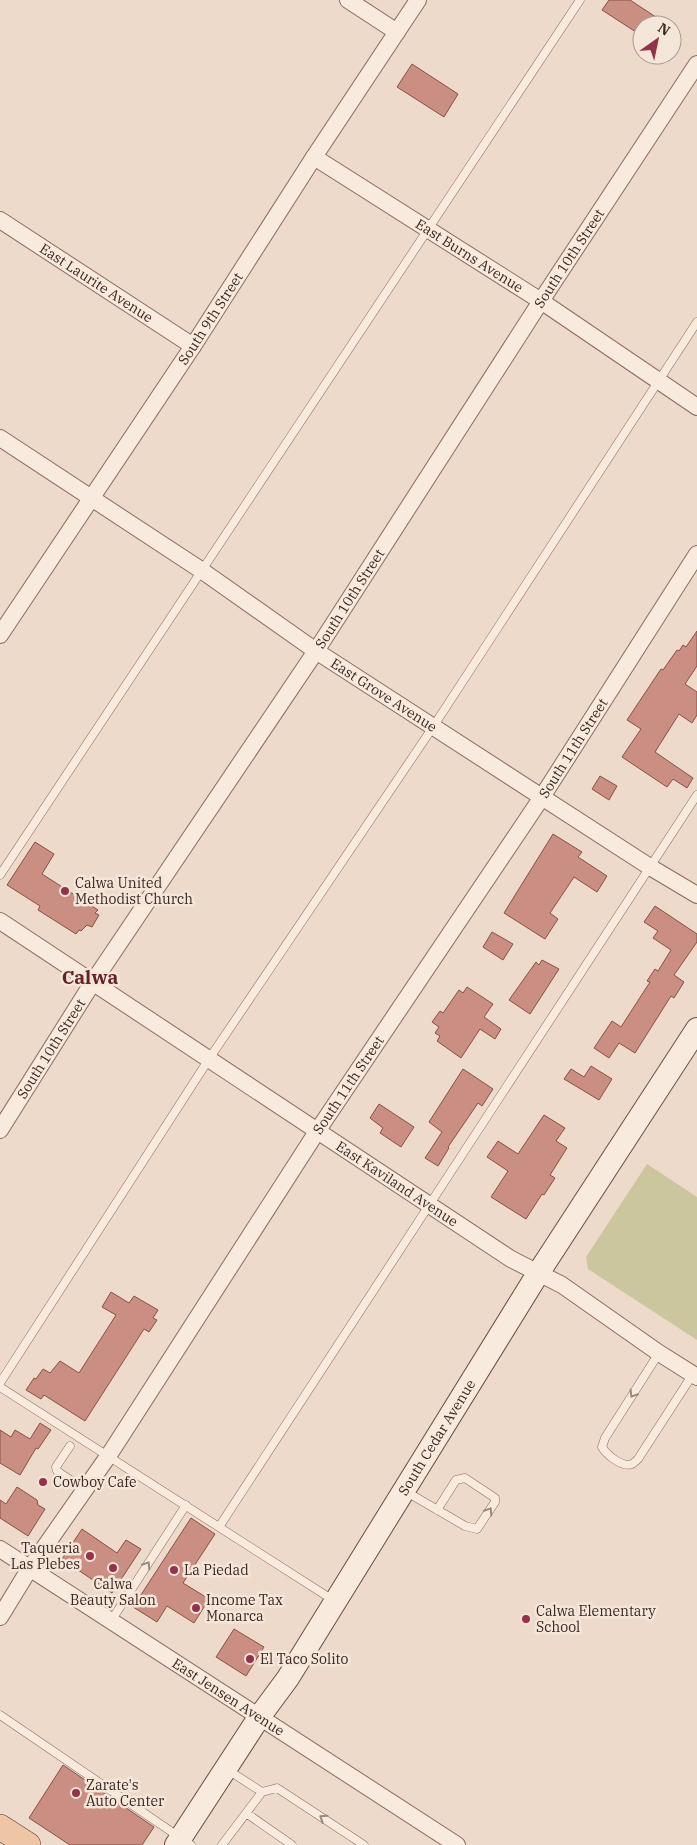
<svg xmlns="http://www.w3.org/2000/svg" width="697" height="1845" viewBox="0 0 697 1845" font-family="'IBM Plex Serif',serif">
<rect width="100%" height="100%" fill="#eddaca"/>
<path fill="#ccc69e" d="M647,1164L697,1197V1340L588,1269L586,1257Z"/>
<path fill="#ca8e82" stroke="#885046" d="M609,0H630L668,25H642V36L602,10Z
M412,64L458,94L444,117L397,87Z
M697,631V666L685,684L697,692V715L692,723L679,714L655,752L693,778L687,788L673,779L667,787L622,757L641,729L627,720L661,669L663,670L677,650L679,651L683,645L686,647Z
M600,776L617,786L609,800L592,789Z
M553,834L582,852L578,857L607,876L597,892L574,877L550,913L558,919L545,939L504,913Z
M35,842L54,854L42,874L98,910L95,913L99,915L92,927L87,925L81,931L79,930L76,934L38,910L40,906L7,885Z
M655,906L697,934V942L674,975L684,982L674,998L671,996L635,1053L619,1043L609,1058L594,1048L612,1021L621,1027L650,982L647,981L655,969L658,971L671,950L653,938L658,931L644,922Z
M492,932L513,944L503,960L483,947Z
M542,960L559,969L530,1014L509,1000L536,962L539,965Z
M467,987L493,1004L484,1017L501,1029L495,1039L480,1029L461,1058L437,1041L440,1036L435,1033L439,1027L432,1022L440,1011L443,1013L459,990L463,993Z
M591,1066L612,1079L599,1100L564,1079L571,1069L584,1077Z
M463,1069L493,1089L482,1106L478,1103L448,1147L449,1148L438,1166L425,1158L442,1132L429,1122Z
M379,1104L414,1127L401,1147L380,1133L383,1128L370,1118Z
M544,1115L565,1128L556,1141L567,1148L550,1175L555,1178L544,1195L542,1194L526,1219L491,1197L508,1171L487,1157L498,1141L518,1154Z
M111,1292L129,1303L134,1296L158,1310L153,1318L157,1320L149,1332L144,1329L85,1421L44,1395L41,1399L26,1390L34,1378L36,1379L43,1369L50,1373L60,1361L79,1373L116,1315L102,1307Z
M40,1423L51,1430L38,1449L36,1448L20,1475L0,1463V1430L11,1437L15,1430L30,1439Z
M17,1487L37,1500L38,1505L45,1509L28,1536L0,1518V1500L6,1504Z
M191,1518L215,1534L183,1583L209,1599L194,1623L167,1606L157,1622L133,1607Z
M82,1529L117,1553L126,1540L141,1549L112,1593L62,1559Z
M234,1629L264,1647L246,1676L216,1657Z
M63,1765L154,1827L142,1845H70L29,1818Z"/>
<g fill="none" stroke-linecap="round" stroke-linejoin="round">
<g stroke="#8a6b5f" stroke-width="9">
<path id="service" d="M0,875C192,583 388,293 580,0
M659,1353L605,1438L602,1447C606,1454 622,1468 632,1464C633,1464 637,1460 638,1459L693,1374
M0,1383L209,1059L433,727L697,322
M0,1387L333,1600
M70,1446L56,1467L57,1471L85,1490
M405,1491L465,1526L477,1529L495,1502V1498L465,1478L456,1480L437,1510
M219,1527L697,795
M111,1621L186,1505
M0,1715L191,1845
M228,1770L262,1792
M246,1813L292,1845
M222,1845L262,1792L277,1788L364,1845"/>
</g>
<g stroke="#8a6b5f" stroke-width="18">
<g id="minor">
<path d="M348,0L397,32"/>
<path id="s1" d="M314,157L541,301L697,407"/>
<path id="s2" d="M0,220L193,346"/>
<path id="s3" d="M0,438L201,570L316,651L650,867L697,895"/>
<path id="s4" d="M0,635L193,346L314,157L418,0"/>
<path id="s5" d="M0,921L511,1259L562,1285L659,1353L697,1377"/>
<path id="s6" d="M0,1130L93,982L316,651L541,301L697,64"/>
<path id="s7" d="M0,1549L457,1845"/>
<path id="s8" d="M0,1617L30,1568L109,1455L318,1130L542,797L697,554"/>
</g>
</g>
<g stroke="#6c4d42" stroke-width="24">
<g id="secondary">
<path id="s9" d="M176,1845L260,1716L288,1678L539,1272L697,1029"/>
</g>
</g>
<g stroke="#583b32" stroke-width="26">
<path id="primary" d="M0,1827L28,1845"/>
</g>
<use href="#service" stroke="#f8eadd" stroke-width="8"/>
<use href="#minor" stroke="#f8eadd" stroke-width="16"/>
<use href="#secondary" stroke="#f8eadd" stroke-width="22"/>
<use href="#primary" stroke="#eec5a5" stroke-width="25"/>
</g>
<defs><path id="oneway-chevron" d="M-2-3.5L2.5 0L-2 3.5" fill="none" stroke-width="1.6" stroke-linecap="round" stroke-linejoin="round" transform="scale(1.25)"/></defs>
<g stroke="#9a8980">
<use href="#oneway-chevron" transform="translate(633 1394) rotate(122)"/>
<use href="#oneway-chevron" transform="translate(489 1511) rotate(-57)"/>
<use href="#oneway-chevron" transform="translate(147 1565) rotate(-57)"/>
<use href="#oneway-chevron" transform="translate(323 1818) rotate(-147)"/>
</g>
<g fill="#96314a" stroke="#f5e6da" stroke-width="2">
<circle cx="65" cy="891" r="5"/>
<circle cx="43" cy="1482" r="5"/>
<circle cx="90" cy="1556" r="5"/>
<circle cx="113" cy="1568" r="5"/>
<circle cx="174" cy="1570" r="5"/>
<circle cx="196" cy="1608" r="5"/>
<circle cx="526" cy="1619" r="5"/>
<circle cx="250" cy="1659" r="5"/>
<circle cx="76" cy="1793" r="5"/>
</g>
<g text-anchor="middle" stroke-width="5" stroke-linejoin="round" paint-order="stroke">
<g font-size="14" fill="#3b2822" stroke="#f5e6da">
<text dy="5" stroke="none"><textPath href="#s1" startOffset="184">East Burns Avenue</textPath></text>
<text dy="5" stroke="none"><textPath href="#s6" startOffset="1041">South 10th Street</textPath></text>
<text dy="5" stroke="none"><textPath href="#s2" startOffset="115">East Laurite Avenue</textPath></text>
<text dy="5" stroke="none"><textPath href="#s4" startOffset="380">South 9th Street</textPath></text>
<text dy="5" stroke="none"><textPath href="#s6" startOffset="636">South 10th Street</textPath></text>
<text dy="5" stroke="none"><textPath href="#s3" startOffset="462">East Grove Avenue</textPath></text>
<text dy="5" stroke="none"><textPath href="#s8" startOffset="1041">South 11th Street</textPath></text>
<text dy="5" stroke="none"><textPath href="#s6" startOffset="96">South 10th Street</textPath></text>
<text dy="5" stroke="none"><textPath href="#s8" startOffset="636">South 11th Street</textPath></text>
<text dy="5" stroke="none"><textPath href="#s5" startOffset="476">East Kaviland Avenue</textPath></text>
<text dy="5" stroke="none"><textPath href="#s9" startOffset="484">South Cedar Avenue</textPath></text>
<text dy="5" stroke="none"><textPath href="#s7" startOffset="272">East Jensen Avenue</textPath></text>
</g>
<g font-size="14" fill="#3b2822" stroke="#f5e6da" text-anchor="start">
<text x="75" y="888">Calwa United<tspan x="75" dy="16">Methodist Church</tspan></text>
<text x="53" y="1487">Cowboy Cafe</text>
<text x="80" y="1553" text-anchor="end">Taqueria<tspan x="80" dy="16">Las Plebes</tspan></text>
<text x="184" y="1575">La Piedad</text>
<text x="113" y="1589" text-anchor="middle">Calwa<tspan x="113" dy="16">Beauty Salon</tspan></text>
<text x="206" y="1605">Income Tax<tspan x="206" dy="16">Monarca</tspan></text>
<text x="536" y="1616">Calwa Elementary<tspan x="536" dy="16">School</tspan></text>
<text x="260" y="1664">El Taco Solito</text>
<text x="86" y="1790">Zarate's<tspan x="86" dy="16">Auto Center</tspan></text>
</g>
<g font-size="19" font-weight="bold" fill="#662325" stroke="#f5e6da">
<text x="90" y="984">Calwa</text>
</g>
</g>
<g transform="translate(657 40) rotate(33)"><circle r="24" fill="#f5e6da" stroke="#ab9a90"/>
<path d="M0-4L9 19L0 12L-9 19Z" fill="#96314a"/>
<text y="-8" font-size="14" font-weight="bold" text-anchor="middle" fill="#3b2822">N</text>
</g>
</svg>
